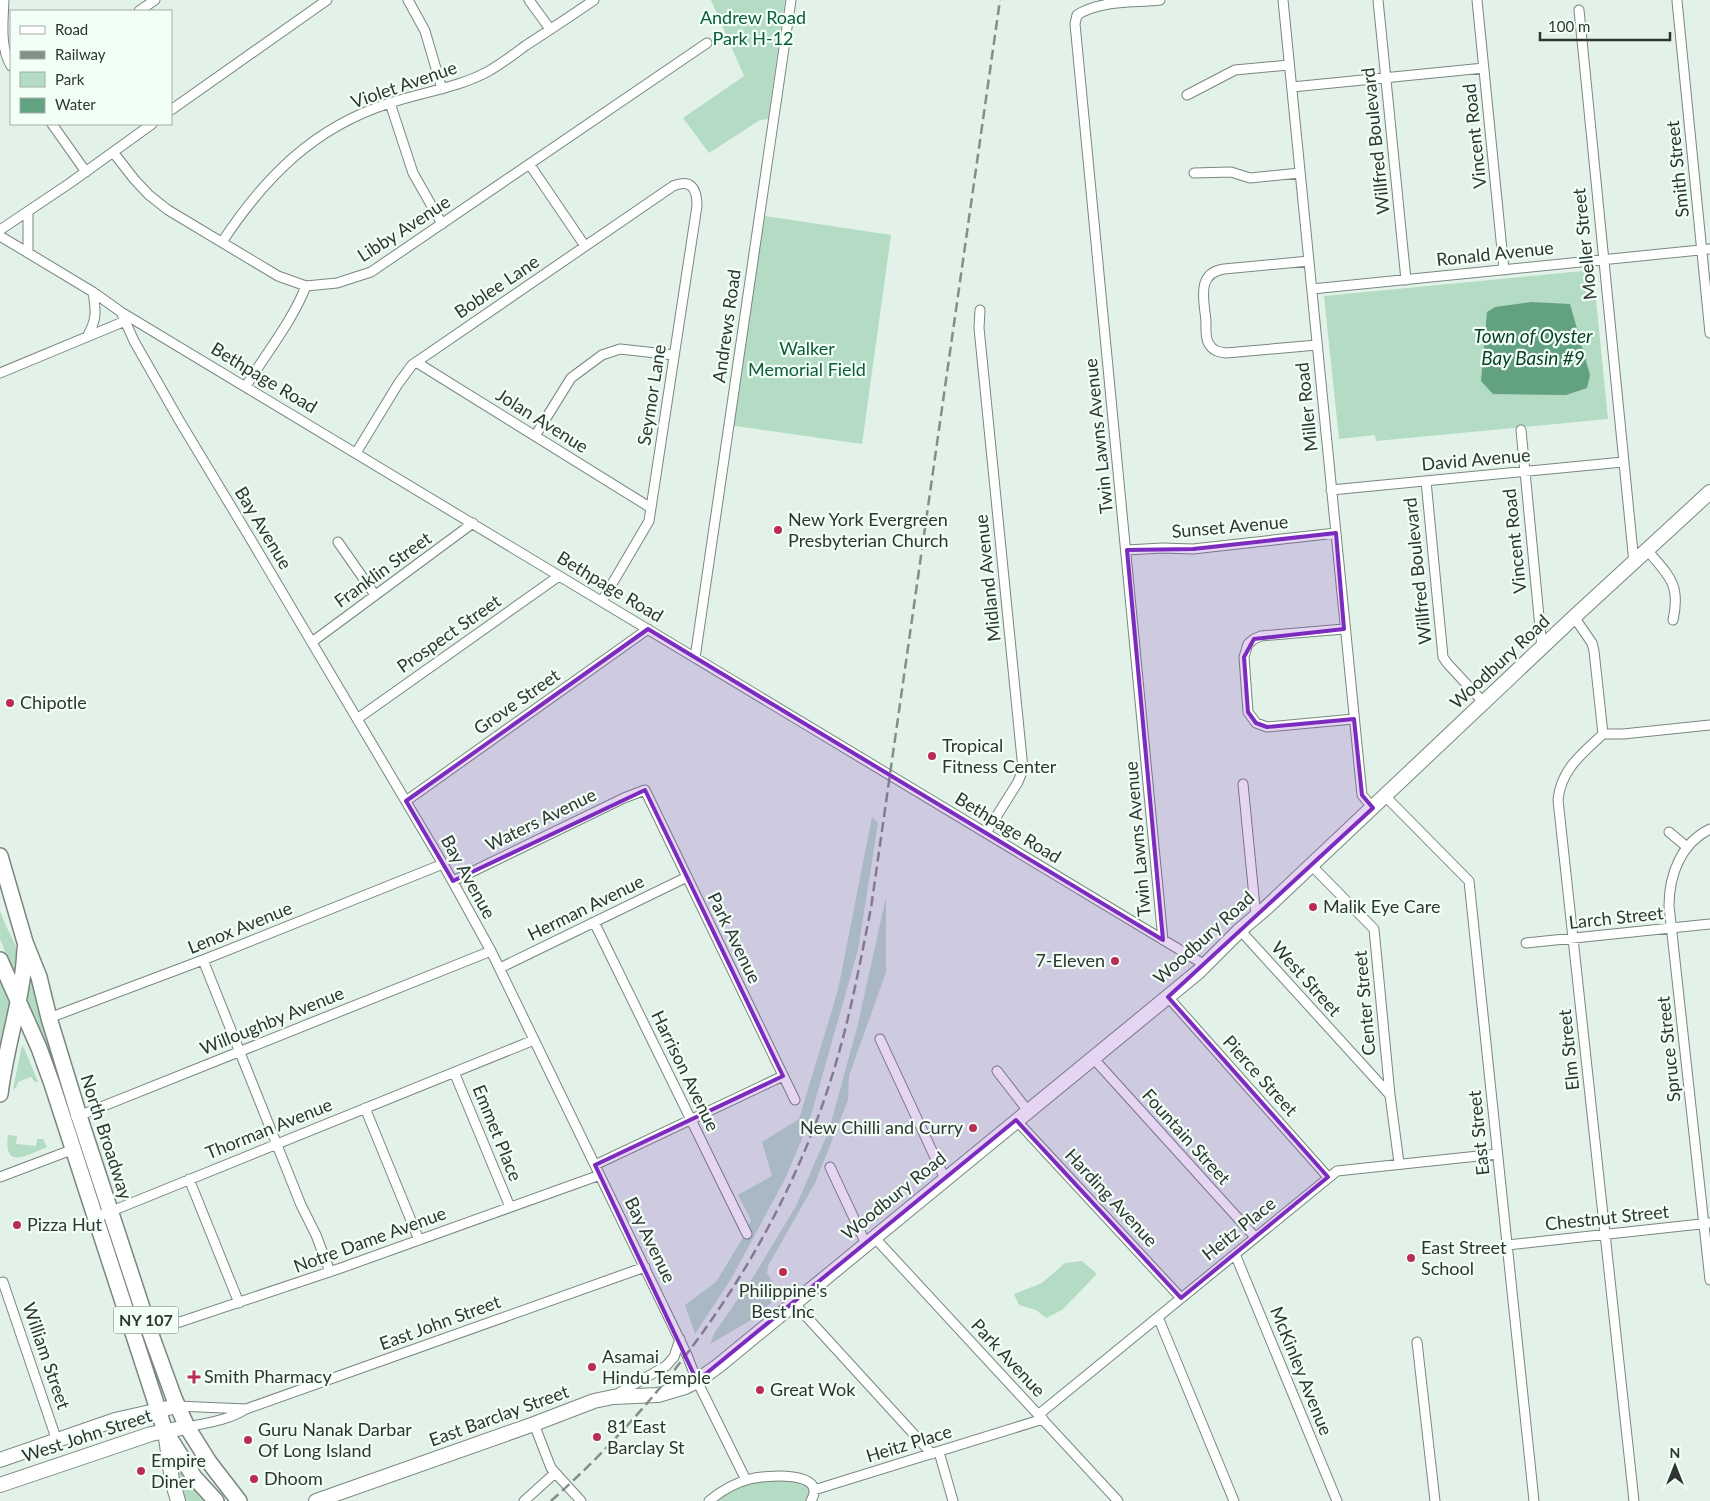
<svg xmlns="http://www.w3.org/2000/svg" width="1710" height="1501" viewBox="0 0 1710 1501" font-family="Lato,sans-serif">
<rect width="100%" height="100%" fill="#e3f2e9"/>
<path fill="#b4dbc4" d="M711,0H785L768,119L760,120L709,153L683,118L744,76Z
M765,216L891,235L862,444L728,425Z
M1593,270L1608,419L1376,441L1375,435L1339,439L1324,296Z
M872,817L878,823L858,950L809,1122L785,1179L731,1279L695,1334L685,1305L716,1282L744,1236L751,1220L738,1195L772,1176L762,1142L799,1119L838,990Z
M886,897V972L849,1076L848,1100L815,1183L768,1266L767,1273L780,1295L753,1319L710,1344L715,1332L752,1279L796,1206L829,1130L858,1024Z
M0,911L6,926L20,954L16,979L0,939Z
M0,969L14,1002L0,1061Z
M33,978L63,1077L59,1078L46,1056L25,1001L30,979Z
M22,1045L25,1050L38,1082H35L31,1077L18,1082L16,1088L13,1089Z
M8,1135L17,1136L16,1144L36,1146L37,1139H43L47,1147C27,1155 3,1171 8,1135Z
M1082,1261L1097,1274L1062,1310L1046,1318L1036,1310L1019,1305L1014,1294L1042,1283L1065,1263Z
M169,1447L191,1484L204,1501H182Z
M775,1477L812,1486L809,1501H712L739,1483Z"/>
<path fill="#63a280" d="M1531,302L1570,304L1590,375L1587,388L1566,395L1493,394L1481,381L1487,312L1495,307Z"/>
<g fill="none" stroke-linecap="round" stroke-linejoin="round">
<g stroke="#79877e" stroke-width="11">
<path id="street" d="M4,0C3,23 0,47 11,66
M408,0L425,31L442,89
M529,0L550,29
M1160,0C1133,3 1100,0 1077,15L1075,24L1163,940
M1283,0L1362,795L1373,808
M1378,0L1406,280
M1477,0L1504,270
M1677,1L1710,333
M1579,10L1634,563
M139,11L155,0
M1292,87L1484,68
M1187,95L1235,70L1289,65
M390,103L413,173L442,224
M171,110L327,0
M52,124L86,172
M113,152L134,179L149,195L168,210L278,276L306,286L337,283L371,272L707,43
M530,165L585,246
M1194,173L1231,172L1250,178L1300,173
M28,212V253
M0,230L70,183L152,124
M0,236L93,292L121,312L1205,965
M222,242C265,177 314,127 390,103C423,92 457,88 487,72C500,65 513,55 525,46C548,31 571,16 594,0
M1309,261L1224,269C1196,273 1204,300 1206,321C1206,327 1205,339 1209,344C1213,351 1219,352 1226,353L1317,345
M1312,289L1710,249
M980,310L979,328L1023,769L1018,782L986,833
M121,312L134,341L179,420L247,533L443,864L491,951L687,1355L697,1381L746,1480
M87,337C97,320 96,311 93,292
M416,362L651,508
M0,373L130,319
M246,386C265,355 293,320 306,286
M1521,430L1542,648
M535,436L571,378L602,355L620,349L674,355
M356,453L398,384L412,365L673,186C691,179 697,188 697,206L649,521L602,601
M1426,481L1443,657L1447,663L1484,703
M1331,490L1623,462
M338,542L375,595
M1127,550L1162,548L1193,549L1336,533
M1647,550C1669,576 1681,584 1673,620
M1574,617L1592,643L1594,651L1603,734
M1344,629L1261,636L1254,639L1248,644L1244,657L1248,712L1256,723L1267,727L1354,719
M312,642L473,523
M695,658L791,0
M357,719L559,576
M1603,734C1582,754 1561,769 1558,800L1634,1501
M1603,734H1623L1710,725
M1243,784L1256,917
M1385,796L1469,881L1534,1501
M406,801L648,629
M1710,829C1681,843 1669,875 1669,906L1710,1280
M1669,832L1687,847
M1311,865L1374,929L1390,1095L1399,1163
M453,881L624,798L645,790L795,1100
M594,922L747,1234
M1240,930L1390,1095
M1526,943L1710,924
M203,960L301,1205L316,1235L330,1272
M500,968L687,877
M1168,997L1328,1177
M49,1018L203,960L443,864
M880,1039L945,1179
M1093,1058L1255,1237
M997,1071L1028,1111
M454,1072L510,1207
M365,1108L419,1240
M76,1117L491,951
M1016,1120L1181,1298
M595,1165L783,1076
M830,1167L866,1244
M0,1177L74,1149
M189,1179L239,1303
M97,1217L534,1040
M874,1237L1118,1501
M1507,1245L1710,1223
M1235,1254L1337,1501
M3,1282L57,1441
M794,1303L932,1454
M1158,1317L1234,1501
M150,1332L341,1268L600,1175
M1417,1342L1435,1501
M617,1394L666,1366L674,1357L680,1339
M177,1406L246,1409
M1038,1415L1337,1171L1497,1154
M534,1424L551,1468L581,1501
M187,1427C207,1423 229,1420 246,1409L645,1267
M939,1452L953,1501
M814,1490L1043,1419
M524,1501L555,1473
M709,1501C721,1491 734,1483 750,1479C765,1475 829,1470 811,1501"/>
</g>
<g stroke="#79877e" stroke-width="16">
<path id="secondary" d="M165,1431L172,1480L178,1501
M0,1460L115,1420L177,1406
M0,1485L151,1434L187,1427
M316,1501L534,1424L594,1401L613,1397L658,1395L685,1387L697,1381L718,1366L1198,972L1240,930L1266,908L1574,617L1710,492"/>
</g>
<g stroke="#79877e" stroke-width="18">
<path id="primary" d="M0,856L25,942L39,977L49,1018L79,1116L150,1332L174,1398L187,1427L209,1462L239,1501
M0,960L39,1048L52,1084L165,1431L194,1477L216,1501
M0,1094C6,1045 23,998 25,949"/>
</g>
<use href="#street" stroke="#fff" stroke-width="9"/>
<use href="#secondary" stroke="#fff" stroke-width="14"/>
<use href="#primary" stroke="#fff" stroke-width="15"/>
<path stroke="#848e88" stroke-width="2.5" stroke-dasharray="10 5" stroke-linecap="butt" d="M551,1501C684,1382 789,1228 838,1056C852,1007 861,958 871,908L1000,0"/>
</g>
<path fill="#7b2cbf" fill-opacity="0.2" stroke="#7b2cbf" stroke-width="4" stroke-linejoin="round" d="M1336,533L1344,629L1254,639L1244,657L1248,712L1256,723L1267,727L1354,719L1362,795L1373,808L1168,997L1328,1177L1181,1298L1016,1120L697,1381L595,1165L783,1076L645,790L453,881L406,801L648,629L1163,940L1127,550L1193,549Z"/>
<g fill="#bb2c55" stroke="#f2fff7" stroke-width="2">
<circle cx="778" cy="530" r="5"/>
<circle cx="10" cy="703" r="5"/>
<circle cx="932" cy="756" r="5"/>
<circle cx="1313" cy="907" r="5"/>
<circle cx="1115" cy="961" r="5"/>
<circle cx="973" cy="1128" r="5"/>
<circle cx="17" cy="1225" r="5"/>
<circle cx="1411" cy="1258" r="5"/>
<circle cx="783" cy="1272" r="5"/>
<circle cx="592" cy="1367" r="5"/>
<path d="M191.5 1369.5h5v5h5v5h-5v5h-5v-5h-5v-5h5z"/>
<circle cx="760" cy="1390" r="5"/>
<circle cx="597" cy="1437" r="5"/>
<circle cx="248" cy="1440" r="5"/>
<circle cx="141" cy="1471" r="5"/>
<circle cx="254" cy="1479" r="5"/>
</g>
<g text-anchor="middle" stroke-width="4.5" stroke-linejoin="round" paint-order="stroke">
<rect fill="#f2fff7" stroke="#6a726d" stroke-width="1" x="113.5" y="1306.5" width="65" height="27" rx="4"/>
<g font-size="16" font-weight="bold" fill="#2f3532">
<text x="146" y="1326">NY 107</text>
</g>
<g font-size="18" fill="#0c5b3a" stroke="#f2fff7">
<text x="753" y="24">Andrew Road<tspan x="753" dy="21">Park H-12</tspan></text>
<text x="807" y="355">Walker<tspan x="807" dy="21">Memorial Field</tspan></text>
</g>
<g font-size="18" fill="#2f3532" stroke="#f2fff7">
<text transform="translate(404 85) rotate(-19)" y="6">Violet Avenue</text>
<text transform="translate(1475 136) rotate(-96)" y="6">Vincent Road</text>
<text transform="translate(1376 141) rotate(-96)" y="6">Willfred Boulevard</text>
<text transform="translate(1678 169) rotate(-96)" y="6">Smith Street</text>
<text transform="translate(404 229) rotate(-33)" y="6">Libby Avenue</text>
<text transform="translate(1585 244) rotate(-96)" y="6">Moeller Street</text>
<text transform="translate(1495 254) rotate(-6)" y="6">Ronald Avenue</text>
<text transform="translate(497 287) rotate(-34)" y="6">Boblee Lane</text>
<text transform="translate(727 326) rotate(-82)" y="6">Andrews Road</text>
<text transform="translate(264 378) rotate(31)" y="6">Bethpage Road</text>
<text transform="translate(652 395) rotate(-81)" y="6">Seymor Lane</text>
<text transform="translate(1307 407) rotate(-96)" y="6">Miller Road</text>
<text transform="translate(542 421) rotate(32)" y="6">Jolan Avenue</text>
<text transform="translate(1099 436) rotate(-96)" y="6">Twin Lawns Avenue</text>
<text transform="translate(1476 460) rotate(-5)" y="6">David Avenue</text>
<text transform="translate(1230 527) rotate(-5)" y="6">Sunset Avenue</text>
<text transform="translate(263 528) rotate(59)" y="6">Bay Avenue</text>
<text transform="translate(1515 541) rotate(-96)" y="6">Vincent Road</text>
<text transform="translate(383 570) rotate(-36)" y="6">Franklin Street</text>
<text transform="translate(1418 571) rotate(-96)" y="6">Willfred Boulevard</text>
<text transform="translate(988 578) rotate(-96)" y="6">Midland Avenue</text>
<text transform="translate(610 587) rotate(31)" y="6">Bethpage Road</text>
<text transform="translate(449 634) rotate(-35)" y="6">Prospect Street</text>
<text transform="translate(1500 662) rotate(-43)" y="6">Woodbury Road</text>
<text transform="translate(517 702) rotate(-35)" y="6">Grove Street</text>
<text transform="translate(541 820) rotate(-26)" y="6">Waters Avenue</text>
<text transform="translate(1008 828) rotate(31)" y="6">Bethpage Road</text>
<text transform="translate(1138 839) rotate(-95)" y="6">Twin Lawns Avenue</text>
<text transform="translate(468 877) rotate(61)" y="6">Bay Avenue</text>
<text transform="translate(586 908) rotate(-26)" y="6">Herman Avenue</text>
<text transform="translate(1616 918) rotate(-6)" y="6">Larch Street</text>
<text transform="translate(240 928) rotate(-22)" y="6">Lenox Avenue</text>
<text transform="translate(734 938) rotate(64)" y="6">Park Avenue</text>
<text transform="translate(1204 938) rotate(-42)" y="6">Woodbury Road</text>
<text transform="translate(1306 979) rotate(48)" y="6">West Street</text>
<text transform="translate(1365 1003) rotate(-95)" y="6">Center Street</text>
<text transform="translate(272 1021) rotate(-22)" y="6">Willoughby Avenue</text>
<text transform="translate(1669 1049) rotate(-96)" y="6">Spruce Street</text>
<text transform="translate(1569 1050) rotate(-96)" y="6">Elm Street</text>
<text transform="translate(685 1071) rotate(64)" y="6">Harrison Avenue</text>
<text transform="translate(1260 1076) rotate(48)" y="6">Pierce Street</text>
<text transform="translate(269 1129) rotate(-22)" y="6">Thorman Avenue</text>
<text transform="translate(497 1133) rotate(68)" y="6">Emmet Place</text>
<text transform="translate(1479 1133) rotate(-96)" y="6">East Street</text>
<text transform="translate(106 1137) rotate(72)" y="6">North Broadway</text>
<text transform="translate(1186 1137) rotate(48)" y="6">Fountain Street</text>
<text transform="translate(894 1196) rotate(-39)" y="6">Woodbury Road</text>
<text transform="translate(1111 1198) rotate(47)" y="6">Harding Avenue</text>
<text transform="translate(1607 1218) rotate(-6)" y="6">Chestnut Street</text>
<text transform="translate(1239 1229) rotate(-39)" y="6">Heitz Place</text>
<text transform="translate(370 1240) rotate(-20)" y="6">Notre Dame Avenue</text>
<text transform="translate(650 1240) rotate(64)" y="6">Bay Avenue</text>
<text transform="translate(440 1323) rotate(-20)" y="6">East John Street</text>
<text transform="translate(46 1356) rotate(71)" y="6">William Street</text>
<text transform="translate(1008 1358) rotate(47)" y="6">Park Avenue</text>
<text transform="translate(1301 1371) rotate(68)" y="6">McKinley Avenue</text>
<text transform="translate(499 1416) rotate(-20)" y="6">East Barclay Street</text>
<text transform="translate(87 1436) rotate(-18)" y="6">West John Street</text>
<text transform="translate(909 1444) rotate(-17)" y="6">Heitz Place</text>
</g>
<g font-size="18" fill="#2f3532" stroke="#f2fff7" text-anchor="start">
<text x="788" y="526">New York Evergreen<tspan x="788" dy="21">Presbyterian Church</tspan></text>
<text x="20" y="709">Chipotle</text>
<text x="942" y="752">Tropical<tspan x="942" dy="21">Fitness Center</tspan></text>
<text x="1323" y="913">Malik Eye Care</text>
<text x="1105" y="967" text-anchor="end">7-Eleven</text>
<text x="963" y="1134" text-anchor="end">New Chilli and Curry</text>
<text x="27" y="1231">Pizza Hut</text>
<text x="1421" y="1254">East Street<tspan x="1421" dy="21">School</tspan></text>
<text x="783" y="1297" text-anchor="middle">Philippine's<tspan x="783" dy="21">Best Inc</tspan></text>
<text x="602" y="1363">Asamai<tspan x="602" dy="21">Hindu Temple</tspan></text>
<text x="204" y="1383">Smith Pharmacy</text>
<text x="770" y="1396">Great Wok</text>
<text x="607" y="1433">81 East<tspan x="607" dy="21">Barclay St</tspan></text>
<text x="258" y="1436">Guru Nanak Darbar<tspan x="258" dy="21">Of Long Island</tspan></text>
<text x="151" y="1467">Empire<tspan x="151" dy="21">Diner</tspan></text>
<text x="264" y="1485">Dhoom</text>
</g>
<g font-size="19" font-style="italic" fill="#0c4029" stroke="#f2fff7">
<text x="1533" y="343">Town of Oyster<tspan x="1533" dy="22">Bay Basin #9</tspan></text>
</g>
</g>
<rect x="10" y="10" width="162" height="115" fill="#f2fff7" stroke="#a4aea8"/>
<rect x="20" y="26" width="25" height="8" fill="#ffffff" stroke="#a4aea8"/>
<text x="55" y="35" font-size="15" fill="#2f3532">Road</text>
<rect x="20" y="51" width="25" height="8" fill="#848e88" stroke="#a4aea8"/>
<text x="55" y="60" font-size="15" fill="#2f3532">Railway</text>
<rect x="20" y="72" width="25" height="15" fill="#b4dbc4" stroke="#a4aea8"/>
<text x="55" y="85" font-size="15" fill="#2f3532">Park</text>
<rect x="20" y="98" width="25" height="15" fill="#63a280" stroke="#a4aea8"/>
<text x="55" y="110" font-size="15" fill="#2f3532">Water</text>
<g transform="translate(1675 1466)" stroke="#f2fff7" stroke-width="4" paint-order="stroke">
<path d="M0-4L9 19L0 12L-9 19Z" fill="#2f3532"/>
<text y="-8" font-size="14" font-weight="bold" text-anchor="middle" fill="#2f3532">N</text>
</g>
<path d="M1540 32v8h130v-8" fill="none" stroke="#2f3532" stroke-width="2.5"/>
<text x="1548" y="32" font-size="15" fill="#2f3532" stroke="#f2fff7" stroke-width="4" paint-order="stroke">100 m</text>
</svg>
